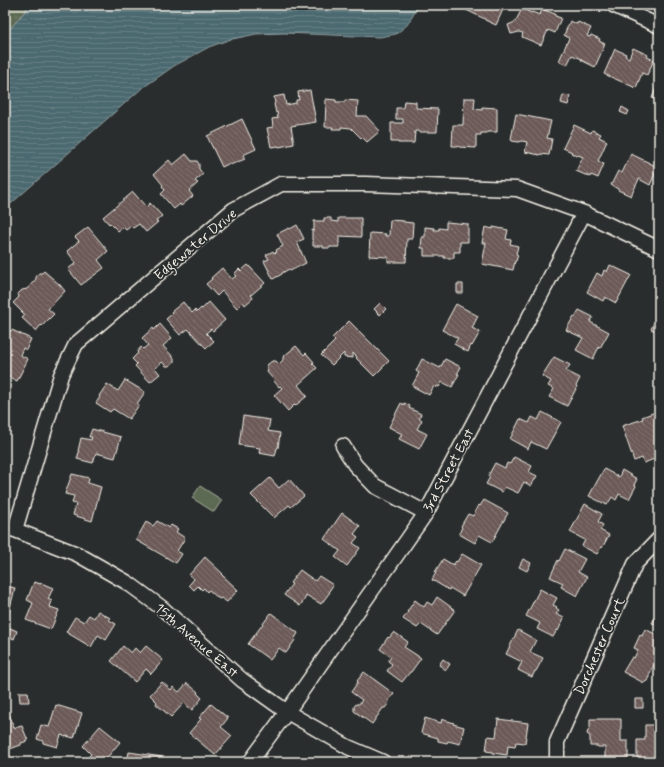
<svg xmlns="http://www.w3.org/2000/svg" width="664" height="767" viewBox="0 0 664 767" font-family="Mynerve,sans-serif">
<defs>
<pattern id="grass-tufts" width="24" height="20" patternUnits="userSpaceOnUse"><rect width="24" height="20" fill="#5b6a52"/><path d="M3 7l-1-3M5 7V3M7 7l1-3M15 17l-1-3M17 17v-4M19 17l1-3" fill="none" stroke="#73806b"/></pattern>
<pattern id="water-rules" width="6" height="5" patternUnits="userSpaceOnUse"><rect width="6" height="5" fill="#4c6970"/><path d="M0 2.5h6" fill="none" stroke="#667f84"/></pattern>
<pattern id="building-back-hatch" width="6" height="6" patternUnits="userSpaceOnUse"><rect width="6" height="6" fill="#6c5a58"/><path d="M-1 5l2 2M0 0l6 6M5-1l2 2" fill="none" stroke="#827270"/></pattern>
</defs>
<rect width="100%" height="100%" fill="#2a2d2e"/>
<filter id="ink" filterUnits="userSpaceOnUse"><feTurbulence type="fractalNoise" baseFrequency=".025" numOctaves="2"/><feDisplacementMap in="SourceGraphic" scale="8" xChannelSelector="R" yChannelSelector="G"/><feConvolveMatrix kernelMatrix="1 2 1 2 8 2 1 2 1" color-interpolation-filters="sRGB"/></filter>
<g filter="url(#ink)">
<path fill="url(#grass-tufts)" stroke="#a8ae9d" d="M5,5H30L5,35Z"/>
<path fill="#5b6a52" stroke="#a8ae9d" d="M200,486L222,500L214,512L192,498Z"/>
<path fill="url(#water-rules)" stroke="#8f9fa0" d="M30,5H418L417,9L407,25L396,34L380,37L284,33L256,34L228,40L209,47L174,66L141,89L5,209V35Z"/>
<path fill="url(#building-back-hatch)" stroke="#f4f1e8" d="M464,5H505L496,25L485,20V19L462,8Z
M522,9L532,13V12L540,15L542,9L555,14V16L561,18L555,33L548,30L541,45L522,37L523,33L519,32L511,34L508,25L515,22Z
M570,21L577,24L578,22L591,28L587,36L590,37L591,35L600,39L599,41L605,44L595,67L581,60L582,59L572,55L567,65L559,61L569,38L564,35Z
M633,48L648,55L647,57L654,60L647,75L642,73L636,88L604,74L615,49L626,54L625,56L629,58Z
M659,81V101L652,98Z
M310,90L316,122L291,126L294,144L279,147V146L271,147L267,128L273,127L272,119L278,118L277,112L276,113L274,104L275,103L274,97L284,95L286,105L296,103V100H299L298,92Z
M563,95L570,96L568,105L561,103Z
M464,98H475L474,109L482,110V107L497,108V132H487V133H481V135H476V148L459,147V146H452L453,125H463Z
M326,99L336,100V102H345V100L358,101L357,116H366L380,131L367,142L362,137L361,138L351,128L341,127V129H332L333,127H325Z
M404,101L416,102V108L438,109L437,132H419V131H415L414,143H398V142H391V123H403V119H396V108H403Z
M622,107L629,111L627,115L620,112Z
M516,114L551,121L547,138L552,139L549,155L540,154V155L525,152L527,142L522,141L519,142L512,141L511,139Z
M242,119L256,149L243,155L245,159L230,165V163L222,167L207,136Z
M574,125L591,133L592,130L601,134L599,137L607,141L598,161L604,164L598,178L591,175L590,177L576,171L583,157L578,155L577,156L571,153L572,152L563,148Z
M186,154L192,161H197L199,164V169L203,174L195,181L198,183L189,191L193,196L181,206L180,204L174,209L161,194L165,190L162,186L163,185L154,174L169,160L173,165Z
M631,154L658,167L650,185L639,179L631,196L618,190V189L611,185L618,171L622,173Z
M133,192L146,207L150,203L162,216L156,221L158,222L146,232L139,224L133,228L131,226L126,230L123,227L118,231L110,223L109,224L103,217Z
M324,218H331V221L338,222V218H361V237L339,236V247H330V248H323V246H313V240H312V230L314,231V221H324Z
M390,220L404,221V222L413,223L412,239H407L406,262H388V257L369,256L370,233L386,234L385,236H389Z
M446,222L468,224V242H460V252H454V258H444V256H424V248H421L422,237H425V227L434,228V230H439V228L446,229Z
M297,225L304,239L297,242L306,263L290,271L289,269L282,273V274L273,279L264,261L269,259L266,255L273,251L274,253L277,252L276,250L283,246L277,234L289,228L290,229Z
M88,227L108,251L98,260L104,268L81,285L68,269L76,263L67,251L79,241L75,237Z
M485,227L493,229V227L508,230L506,239L511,240L510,244L518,246L516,254L518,255L516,261H515L513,270L482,264L486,243H482Z
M248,265L265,283L251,295L253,298L245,305L243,302L237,308L222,291L217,296L206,284L212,279L211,278L222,268L232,279L236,276L234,274L239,269L241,271Z
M610,265L631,275L616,303L605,297L603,301L587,292L597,273L602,276L604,270L607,272Z
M44,271L60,285L65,291L48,309L54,314L42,326L41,325L36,331L22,318L25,315L13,303L19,297L18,294L22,290L27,289L36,279V277L39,273H42Z
M457,284H463V293H457Z
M183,302L192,313L195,310L197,312L201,308L202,309L209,302L225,320L213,331L211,329L206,333L214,341L206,348L188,329L180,335L166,319L172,314L171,312Z
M380,303L386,309L380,315L374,309Z
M456,304L478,316L472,328L480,332L472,346L471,345L468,352L454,344L458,338L442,330Z
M579,310L593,317L590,322L609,332L600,348L599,347L593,359L576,350L583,338L566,330L574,316L575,317Z
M659,313V333L651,329Z
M349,321L389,361L374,376L356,358L357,357L353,353V358L344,357V353L332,365L321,355L335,341L332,338Z
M160,324L172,338L163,346L174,358V362L169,366H166L162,362L155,368L160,374L150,382L135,366L137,364L132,359L138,353L137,352L141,347L143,349L148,345L142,338L153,328L154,330Z
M12,330L31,339L26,350L23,348L20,355L28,359L17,381L5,375V337L8,332Z
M296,346L304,355L306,353L314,362L312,363L317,368L298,385L307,396L295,406L294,405L288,411L274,395L282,388L280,386L279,387L273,380H274L267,372L268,370L267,369V365L272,361H276L279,364L283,360V357Z
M554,357L570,365L566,371L580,378L576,386L577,387L567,406L549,397L554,389L548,386L551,381L542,376Z
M422,359L440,368L445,359L461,367L457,374H459L452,387L442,382L439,387L437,386L436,388L434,386L429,395L412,386L419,373L416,371Z
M125,380L145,392L137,404L139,405L129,419L113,409L110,412L96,403L100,397L99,396L107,384L118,391Z
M401,403L404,405V403L410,406L409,408L421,414L419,418L422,420L417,429L427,434L419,449L399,439L402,434L389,427Z
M658,411L659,415V457L644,463L642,458L634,461L622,426L643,419L642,417Z
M542,412L561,422L546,449L531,442L528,449L510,439L520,419L529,423L532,417L538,420Z
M243,416L270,420L268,431L280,433L278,448H277L275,456L259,453L260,448L239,445Z
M92,429L121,437L115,458L96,453L93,463L77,459L79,452L78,451L81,438L91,440L92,437H89Z
M514,457L532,466L529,472L537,476L531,486L524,482L518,493L505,487L502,492L486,484L490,477L488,476L495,463L505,468L507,463L510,464Z
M604,469L619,477L622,470L637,479L634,485L636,486L629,499L619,494L616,500L612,497L607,505L589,496Z
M72,474L89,478L88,483L101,487L92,521L73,515L76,504L72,503L74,496L65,494Z
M270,478L279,488L289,479L304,496L291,507L289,505L274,518L251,495Z
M484,500L508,513L492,542L479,535L475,543L459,534L462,527L461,526L468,514L473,516L479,505L480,506Z
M585,504L602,514L598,522L603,525L600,530L609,535L602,548L601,547L597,554L582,546L585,540L570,532Z
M342,513L360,526L354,534L358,537L353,543L360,548L347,566L335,557L340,551L324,539Z
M157,521L169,528L171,525L178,529L176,532L185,538L177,551L182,554L176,563L136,540L146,522L153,526Z
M565,549L585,559L578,572L587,577L577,596L561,587L563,583L550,577L558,560L559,561Z
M462,554L481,565L463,596L450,588L449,590L432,580L436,572H435L443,559L453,565L456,561L457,562Z
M205,557L223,574L222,575L238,590L227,602L221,598L219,599L209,590L207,592L204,588L202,590L198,586L194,590L189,585L194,579L189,575Z
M523,559L531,563L527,571L519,567Z
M300,570L315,581L319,576L333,585L329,591L330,592L321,604L306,595L305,597H306L300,606L284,595L292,584L290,583Z
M5,581H7L6,586L15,588L7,620L5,619Z
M34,582L41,584V583L53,588L48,599L52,601L50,607L59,610L51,629L26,620L33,603L27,600Z
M540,589L557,598L553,605L557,607L556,608L559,610L556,614L564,618L558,631L557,630L553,637L537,629L540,623L526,616Z
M437,597L455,610L437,635L421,624L417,628L403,619L408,612H407L415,600L424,607L427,602L432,605Z
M659,608V626L652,623L656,616L655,615Z
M98,611L110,618L109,620L116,624L106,640L98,635L91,647L66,632L75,617L84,622L89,615L94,618Z
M271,613L298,633L294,640H295L286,653L279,648L270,660L248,644Z
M10,628L17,631L14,639L7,636Z
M645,629L659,636L656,643L659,645V658L657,662L656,661L649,675V677L647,681L645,682L644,683L623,672L632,657L634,658L638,650L634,648L640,635L642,636Z
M518,630L536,640L530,652L543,658L536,671H535L532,677L518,670L522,662L506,654Z
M394,632L408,642L404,647L421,658L411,672H410L402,682L387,671L392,664L388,661L391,657L380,649L388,637L389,638Z
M123,646L131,653L135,648L140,653L146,646L163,660L151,674L146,669L135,682L111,661Z
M443,659L450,664L446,670L439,665Z
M364,672L394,694L388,701L389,703L385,708H383L372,724L354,711V707L356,704H359L362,700L351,692L358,682L357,681Z
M162,682L171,690L173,687L179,692L187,683L198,692L197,693L202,698L192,710L184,703L171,717L156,704L157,702L150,695Z
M19,692H28L29,702H20Z
M635,699H643V708H635Z
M211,704L228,718L221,727L232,736L215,755L189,733L201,719L199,718Z
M6,705L14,728L22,726L28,741L21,743V745L7,750L5,745Z
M56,705L82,713L74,738L66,736V737L61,735L57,747L43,743V741L37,739L41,725L49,727Z
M425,718L441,723L442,719L454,723L453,724L464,727L460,744L448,741L447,743L438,741V738L421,733Z
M498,719L528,723L525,743L516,742L515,747L508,746L507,755L493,753V752L486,751L488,736L496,737Z
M590,719H621V741H628V761L605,762V747H598V746H590V736L587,734L588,730L590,728Z
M645,725H659V748H657V762L644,761V760H637V740H645Z
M100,726L120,742L105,760L107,762H84L91,754L83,746Z
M129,752L162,757L161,762H127Z"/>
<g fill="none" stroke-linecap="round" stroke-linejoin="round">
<g stroke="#f4f1e8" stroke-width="17">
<path id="minor" d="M613,5L659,26
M343,446L355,465L375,486L426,513
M5,528L15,530L77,554L128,583L162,608L242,680L287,712L348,747L383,762
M15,530L61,375L76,344L233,210L281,184H365L517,189L584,213L659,249
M250,762L287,712L426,513L584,213
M557,762V742L635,564L659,539"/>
</g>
<path stroke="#f4f1e8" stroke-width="2.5" stroke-dasharray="4 3" stroke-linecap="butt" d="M587,5L601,12"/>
<use href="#minor" stroke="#2a2d2e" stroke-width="14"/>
</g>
</g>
<g text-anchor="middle" stroke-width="3.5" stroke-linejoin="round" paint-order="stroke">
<g font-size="14" fill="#f4f1e8" stroke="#2a2d2e">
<text transform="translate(195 244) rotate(-40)" y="5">Edgewater Drive</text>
<text transform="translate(448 470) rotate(-62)" y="5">3rd Street East</text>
<text transform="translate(197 640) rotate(41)" y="5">15th Avenue East</text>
<text transform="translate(599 646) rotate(-66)" y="5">Dorchester Court</text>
</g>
</g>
<rect width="664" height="767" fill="none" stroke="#2a2d2e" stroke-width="20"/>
<rect x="10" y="10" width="644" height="747" fill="none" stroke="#f4f1e8" stroke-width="1.5" filter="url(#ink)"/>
</svg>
